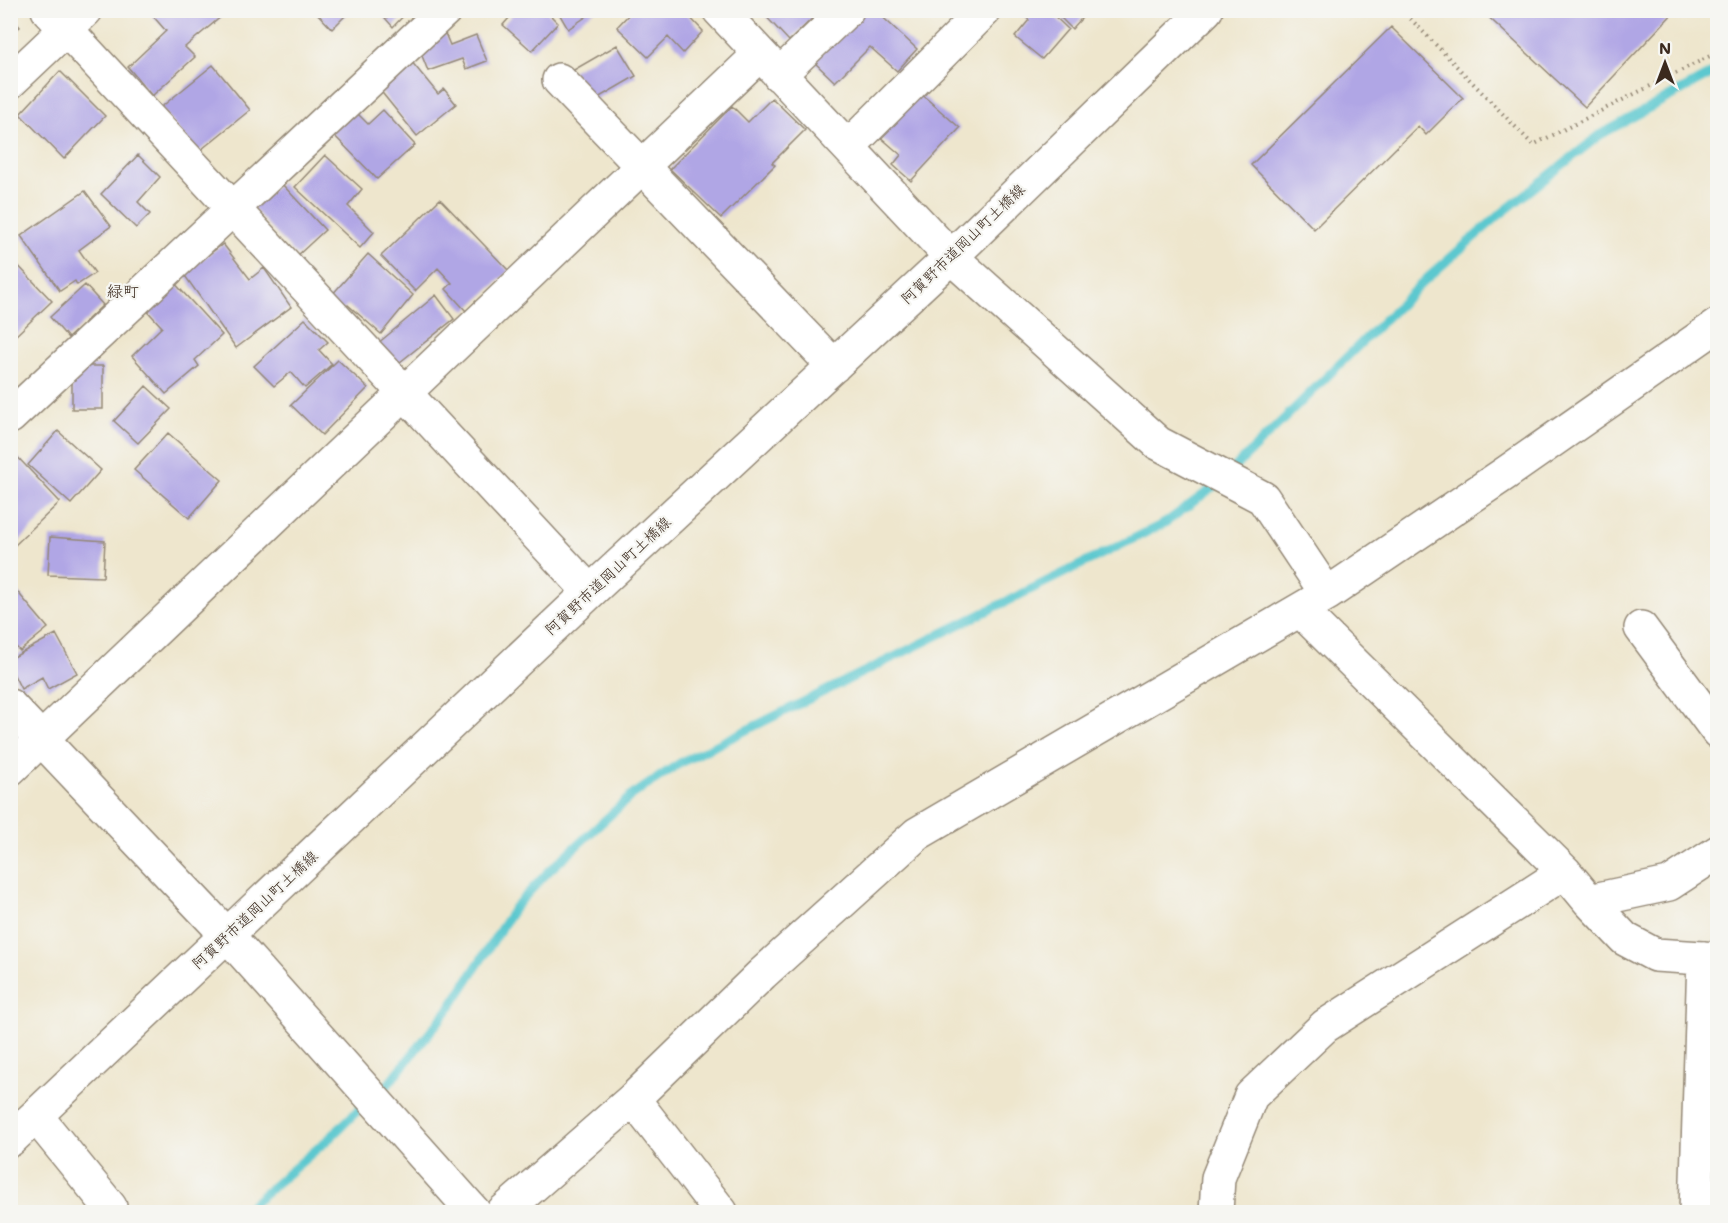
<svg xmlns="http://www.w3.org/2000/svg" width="1728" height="1223" viewBox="0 0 1728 1223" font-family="Mali,'Klee One',sans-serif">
<rect width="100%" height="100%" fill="#f6f6f2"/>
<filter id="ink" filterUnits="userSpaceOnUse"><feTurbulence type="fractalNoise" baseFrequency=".0167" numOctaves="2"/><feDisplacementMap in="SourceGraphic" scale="12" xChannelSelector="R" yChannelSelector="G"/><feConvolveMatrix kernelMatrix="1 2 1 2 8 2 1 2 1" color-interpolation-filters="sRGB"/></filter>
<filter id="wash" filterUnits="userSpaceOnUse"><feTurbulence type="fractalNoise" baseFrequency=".008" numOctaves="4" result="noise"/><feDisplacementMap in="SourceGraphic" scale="24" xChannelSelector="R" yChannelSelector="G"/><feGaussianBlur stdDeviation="1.35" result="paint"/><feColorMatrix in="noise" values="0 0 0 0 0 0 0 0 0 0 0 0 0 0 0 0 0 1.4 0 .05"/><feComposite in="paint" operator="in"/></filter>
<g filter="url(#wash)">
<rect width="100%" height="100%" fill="#eee6cd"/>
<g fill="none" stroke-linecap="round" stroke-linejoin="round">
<path stroke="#5bc8cf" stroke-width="9" d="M1228,474L1424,281L1497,217L1600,135L1718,70
M243,1212L332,1136L367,1101L386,1087L451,1006L515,907L548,872L631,796L680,763L1165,523L1219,483"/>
</g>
<g id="blocks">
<path fill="#b0a6e5" d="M157,10H220L223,15L185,47L195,57L152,96L128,67L166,31L152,15Z
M314,10H351L332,29Z
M378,10H409L393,27Z
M516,10H545L558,23L532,51L503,25Z
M557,10H596L568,29Z
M633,10H683L703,31L683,53L668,37L648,57L617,27Z
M760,10H821L789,41Z
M862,10H875L917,49L897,71L870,47L835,82L813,61Z
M1018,10H1048L1068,29L1042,59L1015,37L1029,20Z
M1053,10H1089L1072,29Z
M1481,10H1676L1585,107Z
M10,16L20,27L10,35Z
M1391,27L1463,98L1426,135L1418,126L1314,229L1251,165Z
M444,31L450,45L476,35L487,61L466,69L462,59L428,71L417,43Z
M617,45L636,76L591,102L572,71Z
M411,61L438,94L444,89L456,104L417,136L379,89Z
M213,65L250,110L197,153L160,108Z
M60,71L105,116L64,159L20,114Z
M919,92L960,128L911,181L893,165L901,155L878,135Z
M772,98L805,130L772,163L775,165L721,218L670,169L732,106L748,122Z
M348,104L368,124L383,110L415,145L377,179L325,126Z
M138,155L160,177L138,202L150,214L136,228L101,194Z
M325,155L362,189L348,206L374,232L360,248L295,187Z
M281,183L325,230L297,256L252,207Z
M85,191L111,226L79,250L95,273L77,285L75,281L60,291L21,236Z
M440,199L509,271L466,311L446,289L452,283L438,268L415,291L381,256Z
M223,244L250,279L264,268L291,307L236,348L183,273Z
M368,254L413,295L381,334L348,305L336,317L323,305Z
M10,257L52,301L13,338L10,335Z
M171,279L222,335L195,360L199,366L166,394L132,356L162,327L142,305Z
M85,285L103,305L68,338L50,317Z
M436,295L454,319L395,366L377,344Z
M305,319L328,342L319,350L332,364L305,388L291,372L274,386L254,366Z
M338,360L368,388L322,435L291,405Z
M72,366H103V409H72Z
M146,386L171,409L138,443L114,421Z
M58,431L101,470L71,504L28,465Z
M168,433L222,480L189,518L134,470Z
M10,449L60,502L15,545L10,540Z
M50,537L105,541L103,577L48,575Z
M10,583L48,628L20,651L10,641Z
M56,634L77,673L48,689L42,677L21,689L10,667V659Z"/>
</g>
</g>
<g filter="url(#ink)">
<use href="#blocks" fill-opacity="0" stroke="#948876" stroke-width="1.5"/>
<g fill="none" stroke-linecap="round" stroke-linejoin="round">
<g stroke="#948876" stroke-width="36">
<path id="minor" d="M48,10L590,592
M719,10L951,257L1158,443L1263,498L1327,594
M779,75L847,10
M559,80L834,366
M10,82L86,10
M848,147L985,10
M10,417L445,10
M1300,610L1565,872L1589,901L1625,939L1655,955L1718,959
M1641,628L1718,732
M10,706L228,936L474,1212
M10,769L760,54
M1589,901L1669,884L1718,852
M633,1099L721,1212
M36,1116L110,1207L105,1212
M10,1140L590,592L951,257L1206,10
M503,1212L633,1099L762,974L917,834L1327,594L1506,473L1718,325
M1216,1212L1218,1178L1251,1096L1325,1026L1565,872
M1696,1212L1704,958"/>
</g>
<path stroke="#948876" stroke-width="4" stroke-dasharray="1.5 4.5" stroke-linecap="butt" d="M1402,10L1533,145L1718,52"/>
<use href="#minor" stroke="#fff" stroke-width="33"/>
</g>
</g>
<g text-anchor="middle" stroke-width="4.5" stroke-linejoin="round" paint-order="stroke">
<g font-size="15" fill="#3b2a1e" stroke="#f6f6f2">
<text transform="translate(963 244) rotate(-44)" y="5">阿賀野市道岡山町土橋線</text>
<text transform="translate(608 576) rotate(-43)" y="5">阿賀野市道岡山町土橋線</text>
<text transform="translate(255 910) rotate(-43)" y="5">阿賀野市道岡山町土橋線</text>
</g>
<g font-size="16" fill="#3b2a1e" stroke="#f6f6f2">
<text x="123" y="297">緑町</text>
</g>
</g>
<rect width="1728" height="1223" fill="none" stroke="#f6f6f2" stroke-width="36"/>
<g transform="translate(1665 63)" stroke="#f6f6f2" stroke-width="4.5" paint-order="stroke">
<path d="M0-4.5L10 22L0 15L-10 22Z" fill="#3b2a1e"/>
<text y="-9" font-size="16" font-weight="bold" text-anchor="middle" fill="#3b2a1e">N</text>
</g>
</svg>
